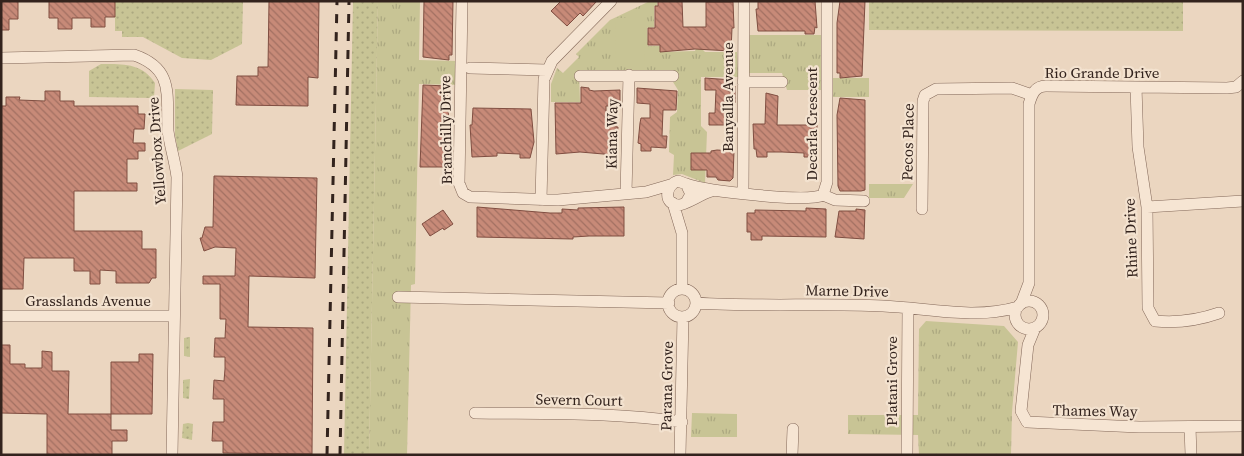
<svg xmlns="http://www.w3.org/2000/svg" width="1244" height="456" viewBox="0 0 1244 456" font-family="'Source Serif 4',serif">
<defs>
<pattern id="grass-dots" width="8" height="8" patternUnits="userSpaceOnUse" patternTransform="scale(1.25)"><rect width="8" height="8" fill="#c8c495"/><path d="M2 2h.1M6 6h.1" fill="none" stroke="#aca880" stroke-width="1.8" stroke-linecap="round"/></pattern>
<pattern id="park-tufts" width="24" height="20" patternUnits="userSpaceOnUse" patternTransform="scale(1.25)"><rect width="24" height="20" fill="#c8c495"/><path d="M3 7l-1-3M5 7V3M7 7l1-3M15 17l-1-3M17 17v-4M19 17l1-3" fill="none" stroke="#aca880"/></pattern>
<pattern id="building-back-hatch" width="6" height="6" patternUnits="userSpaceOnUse" patternTransform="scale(1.25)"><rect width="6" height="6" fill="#c78a78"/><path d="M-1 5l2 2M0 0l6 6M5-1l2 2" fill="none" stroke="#a27062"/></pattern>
</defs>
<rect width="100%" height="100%" fill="#ebd6c0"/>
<path fill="url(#grass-dots)" d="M115,1H243L242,44L211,60L182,58L143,37H122V31H115Z
M353,1H378L369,455H344Z
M869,1H1183V31L869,30Z
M101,64C123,64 142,63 155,83L154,98L89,97V71Z
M175,89L213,90L212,134L178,151L175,135Z
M190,337V357L184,356V338Z
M190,379L189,399L183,398V380Z
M188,423L193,424L192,440L182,438L183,424Z"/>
<path fill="url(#park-tufts)" d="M378,1H420L419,60L457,61V85L419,84L415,284L411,285L407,455H369Z
M650,1H657V6H654V27L647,28L648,46H660V52L695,51L696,48H701L705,52H737L738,77H701V126L707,132L705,183L682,174L673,175L674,155L669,152L670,117L677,112L678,90L673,82V71L579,72L580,102H551V84L557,68L563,73L579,57L576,54L610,20Z
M748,35H821V90H787L782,73H748Z
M830,78H869V97H832Z
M869,184H913L904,198H869Z
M926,321L1004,326L1018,342L1012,412L1011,455H919L918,435L848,434V415H918L919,329Z
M692,413L737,414V437H691Z"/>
<path fill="#c8c495" d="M615,18H644L645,65H616Z"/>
<path fill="url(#building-back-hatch)" stroke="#804e41" d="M1,1H18V19H9V30H1Z
M49,1H115V17H105V27H91V18H72V29H58V18H49Z
M269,1H319L318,78L308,77V106L236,105L237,76H258V67H268Z
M424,1H453L452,55H449V60L423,57Z
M561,1H597L583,16L580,13L567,26L551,11Z
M658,1H682L683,27H706V2H733L734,28H732L731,51L695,49L660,52V45H648V28H655V6H658Z
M758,1H815L817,28L815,27L814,34H805V31H758L756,9H758Z
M840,1H865L862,76L840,78V73H837V23Z
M705,78L732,80V86H735V103H731L733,125H709V113H715L716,90H705Z
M423,85L448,86L449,167H420Z
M581,87L589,88V90L594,91L620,90V106H606V122H616V127H618L615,155L580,152L556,154L555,103H581Z
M637,88L677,91L676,110H663L662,136H667L666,148L651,147V151H641V144L638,143L640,123L641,118H650V104L637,103Z
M45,91H60V101H74V106H138V114H145L144,129H134L133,143H145V151H138V159H127V183H137V191H74V231H142V249H156V278H152L149,283H116V271L100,270V284H90V271H74V258H24L23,289H1V106H6V97H20L19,100L45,101Z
M766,93L778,96L777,125H817V150H815V157H804V153L782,152H767V157H757L756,149H754L753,124H765Z
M840,98L865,100V190L861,191H840L838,186L837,115Z
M473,108L531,109L534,142L530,158H520V154L497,153V156L472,157L470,125H472Z
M717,150L734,151L733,178L730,181L718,180L716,177H707V170H691V153H711V151Z
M214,176L317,178L315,278L249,276L248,327L313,328L312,454L223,453V441H212L213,422H224V399H213L214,380L224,381L225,369V357H214L215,338H225L226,319H220V284H203V276H235L236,248L215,247L204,251L200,238H202L205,227H213Z
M477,207L550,213H562V209L578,210V208L624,207V236H589L573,237V239L477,237Z
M806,208L826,209V237L762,236V240H751V232H747V213H755V210L806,211Z
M856,209L865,210L864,239L835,237L839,211H856Z
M443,210L453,224L444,230L443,228L430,236L422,224Z
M1,345H10V364H25V368H42V351L52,352V371H69L68,414H111V430H127V441H112V455H47V414L1,413Z
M139,354H153L152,414H111V362H139Z"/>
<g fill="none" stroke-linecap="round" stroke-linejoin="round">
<g stroke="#836859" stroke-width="12">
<path id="street" d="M462,1L459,183L463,193L470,197L558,200L646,192L670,185
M1,58L134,55C175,69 166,96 168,131C170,146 175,161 177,177L172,455
M470,68L547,70
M580,76H673
M743,82H782
M1136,87L1138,147L1147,207L1148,308L1155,321C1176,323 1199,320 1219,313
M686,184C707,191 806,203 823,195L827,182V1
M626,193L629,75
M743,193L744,1
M823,195L835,200L864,201
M541,200L544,79L552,61L611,1
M687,201L691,194L686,184L678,181C665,185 663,205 679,205C685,205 703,193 712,191
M673,203L682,233V289
M1147,207L1243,201
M922,209L923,101L925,95L936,89L1012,88L1032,95
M668 303a14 14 0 1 1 28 0a14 14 0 1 1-28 0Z
M398,297L669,303
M1015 315a14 14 0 1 1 28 0a14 14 0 1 1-28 0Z
M696,303C758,307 820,303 883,306C928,308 974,320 1018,307
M1021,304L1029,283V104C1032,94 1035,86 1046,86L1227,88L1236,87L1243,81
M1,316H174
M1035,328L1028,345L1021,411L1027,422L1139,427L1243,426
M475,413C544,414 613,412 682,422
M1190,427L1191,455
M680,455L683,317
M792,455L793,429
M907,455L908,308"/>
</g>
<use href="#street" stroke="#f6e5d3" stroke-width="11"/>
<path stroke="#33231d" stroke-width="3" stroke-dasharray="9 9" stroke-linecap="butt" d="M327,455L337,1
M340,455L349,1"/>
</g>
<g text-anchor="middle" stroke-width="4.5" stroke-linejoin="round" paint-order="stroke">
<g font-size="15" fill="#33231d" stroke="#f3e2cf">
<text x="1102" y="78">Rio Grande Drive</text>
<text transform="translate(728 97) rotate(-90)" y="5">Banyalla Avenue</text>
<text transform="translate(812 124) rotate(-90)" y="5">Decarla Crescent</text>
<text transform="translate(446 130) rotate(-91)" y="5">Branchilly Drive</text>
<text transform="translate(612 134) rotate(-89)" y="5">Kiana Way</text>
<text transform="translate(908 142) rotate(-89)" y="5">Pecos Place</text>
<text transform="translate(157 151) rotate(-94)" y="5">Yellowbox Drive</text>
<text transform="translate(1131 238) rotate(-92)" y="5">Rhine Drive</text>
<text transform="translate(847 291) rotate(1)" y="5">Marne Drive</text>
<text x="88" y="306">Grasslands Avenue</text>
<text transform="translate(892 381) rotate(-90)" y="5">Platani Grove</text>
<text transform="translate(667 386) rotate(-89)" y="5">Parana Grove</text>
<text transform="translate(579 400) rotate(1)" y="5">Severn Court</text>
<text transform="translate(1095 411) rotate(1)" y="5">Thames Way</text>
</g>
</g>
<rect width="1244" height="456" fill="none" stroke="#33231d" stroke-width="5"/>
</svg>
